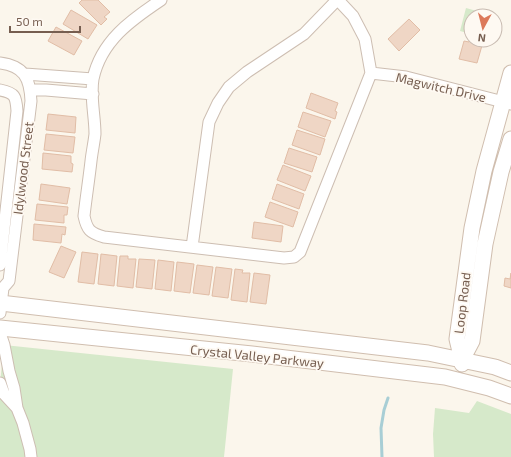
<svg xmlns="http://www.w3.org/2000/svg" width="511" height="457" font-family="'Exo 2',sans-serif">
<rect width="100%" height="100%" fill="#fbf6ec"/>
<!-- green -->
<path fill="#d6e9ca" d="M 466,8 L 491,15 L 491,16 L 471,16 L 471,34 L 460,31 Z
M 4,345 L 233,369 L 224,457 L 0,457 L 0,383 Z
M 477,401 L 511,414 L 511,457 L 434,457 L 433,434 L 435,408 L 469,413 Z"/>
<g fill="none" stroke-linecap="round" stroke-linejoin="round">
<!-- stream -->
<path stroke="#a8ced5" stroke-width="3" d="M 382,457 L 381,428 L 384,410 L 388,398"/>
</g>
<!-- building -->
<path fill="#efd6c5" stroke="#e1bda6" d="M 82,0 L 98,0 L 110,12 L 104,17 L 107,19 L 101,25 L 79,3 Z
M 71,10 L 97,25 L 88,39 L 63,24 Z
M 409,19 L 420,30 L 399,51 L 388,39 Z
M 56,27 L 82,41 L 74,55 L 48,41 Z
M 470,39 L 483,42 L 477,63 L 459,59 L 464,41 L 469,42 Z
M 311,93 L 338,103 L 335,111 L 337,112 L 335,119 L 306,108 Z
M 303,112 L 331,121 L 325,137 L 298,127 Z
M 48,114 L 76,117 L 75,133 L 46,130 Z
M 297,130 L 325,139 L 320,155 L 292,145 Z
M 46,134 L 75,137 L 73,153 L 44,150 Z
M 289,148 L 317,157 L 312,172 L 284,163 Z
M 43,153 L 71,156 L 71,163 L 73,164 L 72,172 L 42,169 Z
M 283,165 L 311,176 L 305,191 L 277,180 Z
M 41,184 L 70,188 L 67,204 L 39,200 Z
M 277,184 L 304,194 L 299,209 L 272,199 Z
M 270,202 L 298,212 L 293,227 L 265,217 Z
M 37,204 L 68,207 L 67,215 L 64,215 L 64,223 L 35,220 Z
M 254,222 L 283,226 L 281,242 L 252,238 Z
M 34,224 L 66,227 L 65,235 L 62,234 L 61,243 L 33,240 Z
M 61,246 L 76,252 L 64,278 L 49,272 Z
M 82,252 L 98,254 L 94,284 L 78,282 Z
M 101,254 L 117,256 L 114,286 L 98,284 Z
M 120,256 L 128,256 L 128,259 L 136,259 L 133,288 L 117,286 Z
M 139,259 L 155,260 L 152,289 L 136,287 Z
M 158,260 L 174,262 L 171,291 L 155,289 Z
M 177,262 L 194,264 L 190,293 L 174,291 Z
M 197,265 L 213,267 L 209,295 L 193,293 Z
M 216,267 L 232,269 L 228,298 L 212,296 Z
M 235,269 L 243,270 L 242,273 L 250,273 L 247,302 L 231,300 Z
M 254,273 L 270,275 L 266,304 L 250,302 Z
M 511,273 L 511,288 L 504,286 L 505,278 L 510,279 Z"/>
<g fill="none" stroke-linecap="round" stroke-linejoin="round">
<!-- street casing -->
<g stroke="#cdbeb2" stroke-width="13">
<path id="street" d="M 161,0 C 131,20 101,41 93,79 C 90,97 95,116 95,134 C 94,143 92,152 91,161 C 89,179 86,198 84,216 C 87,230 90,233 104,237 L 284,258 L 294,257 L 300,252 L 371,73 L 365,39 L 353,16 L 338,0
M 0,63 C 24,66 30,78 31,101 L 9,281 L 3,288 L 0,313
M 371,73 L 406,77 L 511,104
M 25,74 L 93,79
M 0,90 C 15,93 16,96 17,111 L 0,265
M 30,90 L 46,90 L 93,94
M 192,247 L 209,122 L 218,103 L 229,87 L 247,72 L 304,34 L 337,0
M 0,333 L 4,345 L 9,371 L 14,388 L 17,408 L 23,423 L 30,449 L 31,457
M 0,383 L 4,394 L 17,408"/>
</g>
<!-- secondary casing -->
<g stroke="#d0beaf" stroke-width="17">
<path id="secondary" d="M 0,303 L 428,353 L 495,367 L 511,373
M 0,328 L 252,354 L 445,377 L 489,388 L 511,396
M 462,360 L 457,339 L 472,228 L 484,171 L 511,73
M 462,364 L 462,360 L 472,341 L 485,244 L 501,172 L 511,139"/>
</g>
<!-- street -->
<use href="#street" stroke="#fff" stroke-width="11"/>
<!-- secondary -->
<use href="#secondary" stroke="#fff" stroke-width="15"/>
</g>
<g text-anchor="middle" dominant-baseline="central" stroke-width="3.5" stroke-linejoin="round" paint-order="stroke">
<!-- street labels -->
<g font-size="13" fill="#765e50" stroke="#fef9f2">
<text transform="translate(441 87) rotate(13)">Magwitch Drive</text>
<text transform="translate(23 168) rotate(-83)">Idylwood Street</text>
<text transform="translate(462 303) rotate(-83)">Loop Road</text>
<text transform="translate(257 356) rotate(6)">Crystal Valley Parkway</text>
</g>
</g>
<!-- north arrow -->
<g transform="translate(483 28) rotate(187)"><circle r="19" fill="#fef9f2" stroke="#c8bbb1"/>
<path d="M0-3L7 15L0 10L-7 15Z" fill="#dc795a"/>
<text y="-6" font-size="11" font-weight="bold" text-anchor="middle" fill="#765e50">N</text>
</g>
<!-- scale -->
<path d="M10 26v6h70v-6" fill="none" stroke="#765e50" stroke-width="2"/>
<text x="16" y="26" font-size="12" fill="#765e50" stroke="#fef9f2" stroke-width="3" paint-order="stroke">50 m</text>
</svg>
